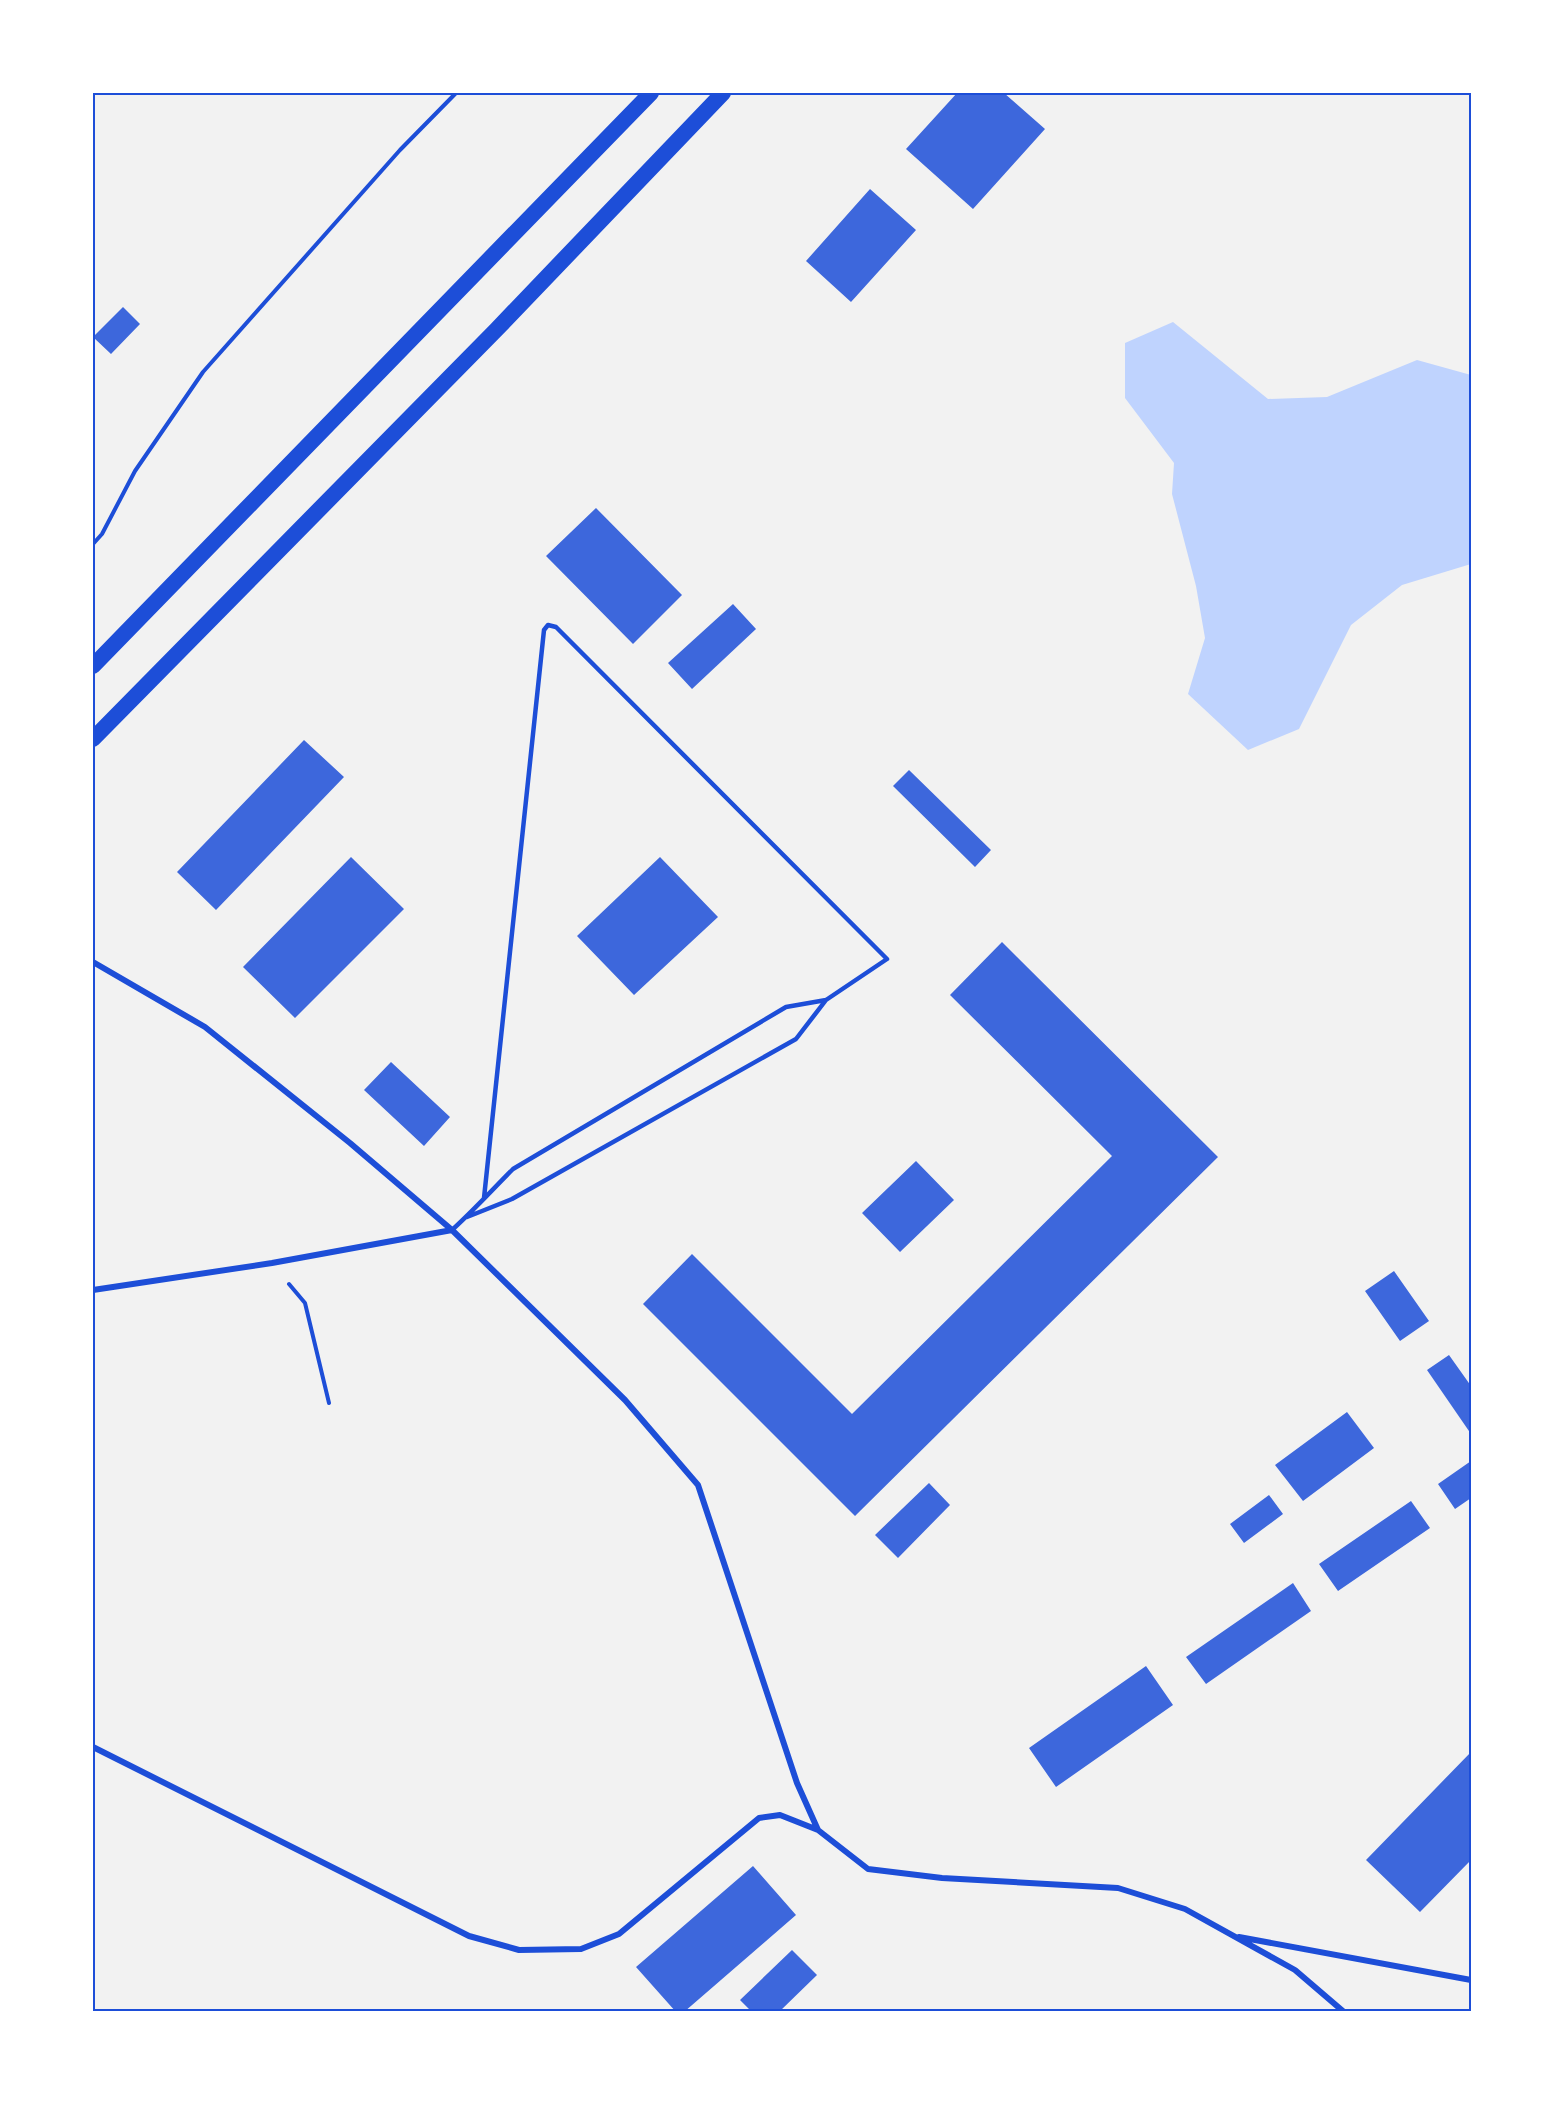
<svg xmlns="http://www.w3.org/2000/svg" width="1564" height="2105" font-family="'Titillium Web',sans-serif">
<rect width="100%" height="100%" fill="#f2f2f2"/>
<!-- water -->
<path fill="#bfd3fe" d="M 1173,322 L 1268,399 L 1327,397 L 1417,360 L 1471,375 L 1471,564 L 1402,585 L 1351,625 L 1299,729 L 1248,750 L 1188,694 L 1205,638 L 1196,586 L 1172,494 L 1174,463 L 1125,398 L 1125,343 Z"/>
<!-- building -->
<path fill="#3d67dc" d="M 957,93 L 1004,93 L 1045,129 L 973,209 L 906,149 Z
M 870,189 L 916,230 L 851,302 L 806,261 Z
M 123,307 L 140,324 L 111,354 L 93,337 Z
M 596,508 L 682,595 L 633,644 L 546,556 Z
M 733,604 L 756,629 L 692,689 L 668,663 Z
M 304,740 L 344,777 L 216,910 L 177,872 Z
M 909,770 L 991,850 L 975,867 L 893,786 Z
M 351,857 L 404,909 L 295,1018 L 243,967 Z
M 660,857 L 718,917 L 634,995 L 577,936 Z
M 1002,942 L 1218,1157 L 855,1516 L 643,1304 L 692,1254 L 852,1414 L 1112,1156 L 950,995 Z
M 391,1062 L 450,1117 L 424,1146 L 364,1090 Z
M 916,1161 L 954,1200 L 900,1252 L 862,1213 Z
M 1394,1271 L 1429,1321 L 1400,1341 L 1365,1291 Z
M 1449,1355 L 1471,1386 L 1471,1434 L 1427,1370 Z
M 1347,1412 L 1374,1448 L 1303,1501 L 1275,1465 Z
M 1471,1461 L 1471,1498 L 1455,1509 L 1438,1484 Z
M 929,1483 L 950,1505 L 898,1558 L 875,1535 Z
M 1269,1495 L 1283,1514 L 1244,1543 L 1230,1524 Z
M 1411,1501 L 1430,1528 L 1338,1591 L 1319,1564 Z
M 1293,1583 L 1311,1611 L 1206,1684 L 1186,1657 Z
M 1146,1666 L 1173,1705 L 1056,1787 L 1029,1748 Z
M 1471,1752 L 1471,1860 L 1420,1912 L 1366,1860 Z
M 753,1866 L 796,1915 L 684,2012 L 676,2012 L 636,1967 Z
M 792,1950 L 817,1975 L 779,2012 L 752,2012 L 740,2000 Z"/>
<g fill="none" stroke-linecap="round" stroke-linejoin="round">
<!-- path -->
<path stroke="#1d4ed8" stroke-width="4" d="M 93,544 L 102,534 L 135,471 L 203,372 L 400,150 L 456,93
M 289,1284 L 305,1303 L 329,1403"/>
<!-- service -->
<path stroke="#1d4ed8" stroke-width="4.5" d="M 467,1217 L 512,1199 L 796,1039 L 826,1000
M 452,1230 C 473,1211 492,1190 513,1169 L 786,1007 L 826,1000 L 887,959 L 556,627 L 548,625 L 544,630 L 484,1198"/>
<!-- minor -->
<path stroke="#1d4ed8" stroke-width="6" d="M 93,962 L 205,1027 L 350,1143 L 452,1230 L 625,1400 L 698,1485 L 797,1783 L 818,1830 L 868,1869 L 942,1878 L 1118,1888 L 1185,1909 L 1295,1970 L 1344,2012
M 93,1290 L 272,1263 L 452,1230
M 93,1747 L 469,1936 L 519,1950 L 581,1949 L 619,1934 L 759,1818 L 780,1815 L 818,1830
M 1239,1937 L 1471,1980"/>
<!-- trunk -->
<path stroke="#1d4ed8" stroke-width="16" d="M 93,666 L 651,93
M 93,739 L 496,330 L 723,93"/>
</g>
<!-- border -->
<rect width="1564" height="2105" fill="none" stroke="#ffffff" stroke-width="189"/>
<rect x="94" y="94" width="1376" height="1916" fill="none" stroke="#1d4ed8" stroke-width="2"/>
</svg>
